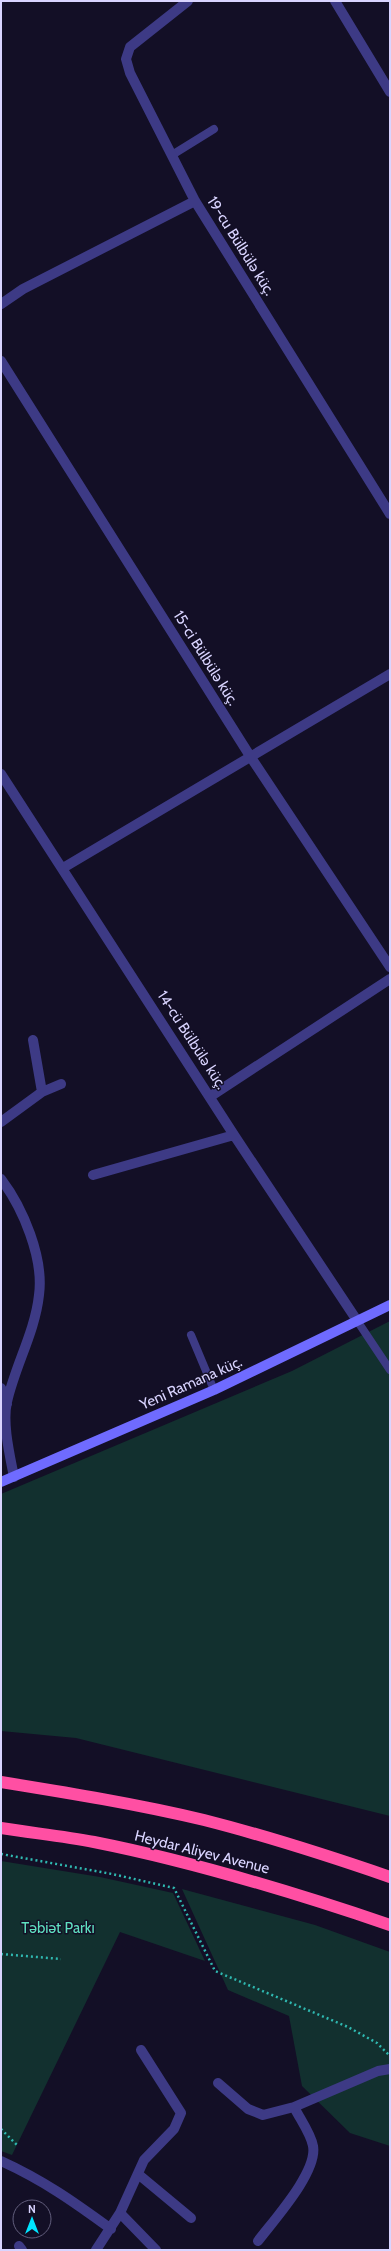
<svg xmlns="http://www.w3.org/2000/svg" width="391" height="2251" font-family="Cabin,sans-serif">
<rect width="100%" height="100%" fill="#130f26"/>
<!-- green -->
<path fill="#12302f" d="M 390,1321 L 390,1816 L 76,1738 L 1,1731 L 1,1494 L 292,1371 Z
M 1,1861 L 100,1877 L 173,1893 L 205,1961 L 120,1932 L 12,2155 L 1,2151 Z
M 182,1889 L 315,1925 L 390,1952 L 390,2146 L 350,2133 L 302,2086 L 289,2016 L 228,1990 Z"/>
<g fill="none" stroke-linecap="round" stroke-linejoin="round">
<!-- path -->
<path stroke="#2fb8b0" stroke-width="2.5" stroke-dasharray="2 3" stroke-linecap="butt" d="M 1,1854 L 112,1874 L 174,1888 L 215,1971 L 348,2027 L 377,2043 L 390,2056
M 1,1954 L 61,1959
M 1,2129 L 17,2145"/>
<!-- lane -->
<path stroke="#3d3a85" stroke-width="8" d="M 172,155 L 214,129
M 358,1322 L 390,1370
M 191,1335 L 214,1390"/>
<!-- street -->
<path stroke="#3d3a85" stroke-width="10" d="M 188,1 L 130,47 L 126,59 L 130,73 L 195,201 L 390,514
M 335,1 L 390,92
M 1,304 L 23,289 L 195,201
M 1,361 L 250,756 L 390,967
M 1,774 L 234,1135 L 358,1322
M 63,868 L 390,674
M 33,1040 L 42,1092
M 211,1096 L 390,979
M 1,1122 L 42,1092 L 61,1084
M 93,1175 L 234,1135
M 1,1179 C 23,1208 44,1258 39,1295 C 35,1332 15,1366 7,1402 C 2,1423 10,1456 14,1477
M 1,1388 L 7,1404
M 218,2083 L 248,2109 L 263,2115 L 294,2107 L 378,2071 L 390,2069
M 1,2161 C 43,2180 74,2202 111,2229
M 138,2174 L 191,2218
M 120,2213 L 156,2250
M 258,2241 C 273,2221 318,2172 313,2146 C 311,2134 300,2119 294,2107
M 19,2246 L 22,2250
M 96,2250 L 120,2213 L 144,2160 L 174,2129 L 181,2113 L 141,2050"/>
<!-- secondary -->
<path stroke="#6f6bff" stroke-width="10" d="M 1,1482 L 214,1390 L 390,1305"/>
<!-- highway -->
<path stroke="#ff4fa3" stroke-width="12" d="M 1,1782 C 69,1793 137,1804 204,1820 C 267,1836 329,1856 390,1877
M 1,1828 C 32,1833 63,1836 94,1842 C 195,1862 293,1892 390,1925"/>
</g>
<g text-anchor="middle" dominant-baseline="central" stroke-width="3" stroke-linejoin="round" paint-order="stroke">
<!-- street labels -->
<g font-size="15" fill="#d9d4ff" stroke="#130f26">
<text transform="translate(241 246) rotate(58)">19-cu Bülbülə küç.</text>
<text transform="translate(206 658) rotate(58)">15-ci Bülbülə küç.</text>
<text transform="translate(192 1040) rotate(57)">14-cü Bülbülə küç.</text>
<text transform="translate(191 1383) rotate(-24)">Yeni Ramana küç.</text>
<text transform="translate(202 1852) rotate(14)">Heydar Aliyev Avenue</text>
</g>
<!-- park labels -->
<g font-size="15" fill="#5fe0c0" stroke="#130f26">
<text x="58" y="1928">Təbiət Parkı</text>
</g>
</g>
<!-- border -->
<rect width="391" height="2251" fill="none" stroke="#d9d4ff" stroke-width="4"/>
<!-- north arrow -->
<g transform="translate(32 2219)"><circle r="19" fill="#130f26" stroke="#625e7d"/>
<path d="M0-3L7 15L0 10L-7 15Z" fill="#00e5ff"/>
<text y="-6" font-size="11" font-weight="bold" text-anchor="middle" fill="#d9d4ff">N</text>
</g>
</svg>
